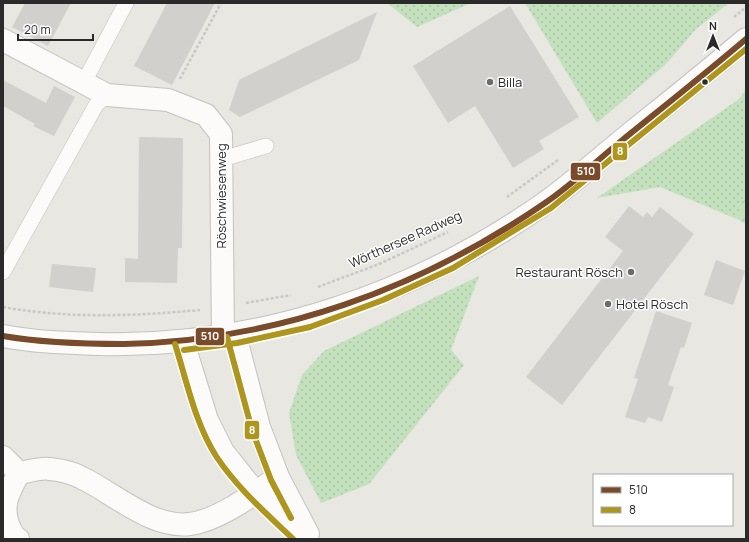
<svg xmlns="http://www.w3.org/2000/svg" width="749" height="542" font-family="Manrope,sans-serif">
<defs>
<pattern id="green-dots" width="8" height="8" patternUnits="userSpaceOnUse"><rect width="8" height="8" fill="#c3e1bd"/><path d="M2 2h.1M6 6h.1" fill="none" stroke="#a8c1a3" stroke-width="1.8" stroke-linecap="round"/></pattern>
<pattern id="forest-crowns" width="20" height="18" patternUnits="userSpaceOnUse"><rect width="20" height="18" fill="#c3e1bd"/><path d="M2 6a3 3 0 1 1 6 0M12 15a3 3 0 1 1 6 0" fill="none" stroke="#a8c1a3"/></pattern>
</defs>
<rect width="100%" height="100%" fill="#e8e7e1"/>
<!-- green -->
<path fill="url(#green-dots)" d="M 387,3 L 471,3 L 417,27 Z
M 525,3 L 729,3 L 696,29 L 666,64 L 597,123 Z
M 746,89 L 746,190 L 737,219 L 660,187 L 597,198 L 739,99 Z
M 479,276 L 451,350 L 464,365 L 369,484 L 321,503 L 296,455 L 289,413 L 302,375 L 324,351 Z"/>
<!-- forest -->
<path fill="url(#forest-crowns)" d="M 745,190 L 746,190 L 746,224 L 737,219 Z"/>
<!-- building -->
<path fill="#d1d0cc" d="M 25,3 L 71,3 L 48,46 L 12,27 Z
M 167,3 L 215,3 L 172,85 L 134,66 Z
M 510,6 L 579,117 L 539,141 L 544,149 L 513,168 L 475,106 L 448,123 L 413,66 Z
M 377,12 L 359,60 L 240,117 L 229,110 L 239,80 Z
M 3,80 L 46,103 L 54,86 L 75,97 L 54,136 L 33,126 L 35,124 L 3,106 Z
M 139,137 L 183,138 L 182,248 L 178,248 L 177,283 L 125,282 L 125,258 L 138,259 Z
M 629,206 L 643,217 L 647,212 L 652,217 L 660,207 L 694,234 L 562,405 L 526,377 L 623,251 L 605,237 Z
M 716,260 L 745,271 L 733,305 L 704,295 Z
M 52,264 L 96,268 L 93,292 L 49,287 Z
M 656,311 L 692,323 L 684,348 L 681,347 L 668,385 L 674,387 L 662,422 L 648,417 L 645,423 L 625,417 L 638,379 L 634,378 Z"/>
<g fill="none" stroke-linecap="round" stroke-linejoin="round">
<!-- lane casing -->
<g stroke="#c2c2c0" stroke-width="16">
<path id="lane" d="M 84,82 L 126,3
M 222,159 L 266,146
M 3,272 L 96,105 L 107,95"/>
</g>
<!-- street casing -->
<g stroke="#c2c2c0" stroke-width="24">
<path id="street" d="M 3,40 L 107,95 L 168,100 L 206,115 L 221,134 L 223,337
M 3,457 L 19,473
M 19,473 C 28,472 41,467 50,469 C 60,470 73,473 82,478 C 114,493 152,529 190,524 C 219,520 254,494 278,477
M 18,539 C 14,537 12,533 10,529 C 0,507 8,493 19,473"/>
</g>
<!-- secondary casing -->
<g stroke="#c2c2c0" stroke-width="24">
<path id="secondary" d="M 235,335 L 259,427 L 278,477 L 308,534
M 3,336 C 34,342 67,343 99,344 C 259,348 414,295 545,203 C 571,185 595,162 620,142 C 662,108 705,74 746,39
M 183,342 L 207,420 L 223,452 L 256,493 L 305,539"/>
</g>
<!-- path -->
<path stroke="#c8c8c7" stroke-width="2.5" stroke-dasharray="3 2" stroke-linecap="butt" d="M 734,17 L 746,7
M 180,79 L 221,3
M 507,197 L 558,160
M 318,287 L 379,264 L 448,232
M 246,303 L 291,295
M 3,307 C 69,319 134,316 200,310"/>
<!-- lane -->
<use href="#lane" stroke="#fcfbfa" stroke-width="15"/>
<!-- street -->
<use href="#street" stroke="#fcfbfa" stroke-width="22"/>
<!-- secondary -->
<use href="#secondary" stroke="#fcfbfa" stroke-width="22"/>
<!-- bus-1 casing -->
<g stroke="#fff" stroke-width="9">
<path id="bus-1" d="M 3,336 C 43,343 83,344 124,344 C 276,341 420,289 545,203 C 572,185 595,162 620,142 C 662,108 705,74 746,39"/>
</g>
<!-- bus-2 casing -->
<g stroke="#fff" stroke-width="9">
<path id="bus-2" d="M 227,337 L 252,430 L 271,480 L 291,518
M 175,344 C 187,382 195,423 216,456 C 237,488 266,513 293,539
M 184,350 L 237,343 L 310,327 L 383,300 L 453,268 L 551,208 L 746,49"/>
</g>
<!-- bus-1 -->
<use href="#bus-1" stroke="#7a4b2a" stroke-width="6"/>
<!-- bus-2 -->
<use href="#bus-2" stroke="#ae951d" stroke-width="6"/>
</g>
<!-- markers -->
<g fill="#6c6c6a" stroke="#fff" stroke-width="1.5">
<circle cx="490" cy="82" r="4"/>
<circle cx="631" cy="272" r="4"/>
<circle cx="608" cy="304" r="4"/>
</g>
<circle fill="#2a2a2a" stroke="#fff" stroke-width="1.5" cx="705" cy="82" r="3.5"/>
<g text-anchor="middle" dominant-baseline="central" stroke-width="3" stroke-linejoin="round" paint-order="stroke">
<!-- poi labels -->
<g font-size="13" fill="#2a2a2a" stroke="#fff" text-anchor="start">
<text x="498" y="82">Billa</text>
<text x="623" y="272" text-anchor="end">Restaurant Rösch</text>
<text x="616" y="304">Hotel Rösch</text>
</g>
<!-- street labels -->
<g font-size="13" fill="#2a2a2a" stroke="#fff">
<text transform="translate(221 196) rotate(-90)">Röschwiesenweg</text>
<text transform="translate(405 239) rotate(-24)">Wörthersee Radweg</text>
</g>
</g>
<g stroke="#fff" stroke-width="1.5">
<rect x="612" y="142" width="16" height="19" rx="4" fill="#ae951d"/>
<rect x="570" y="162" width="31" height="19" rx="4" fill="#7a4b2a"/>
<rect x="195" y="327" width="30" height="19" rx="4" fill="#7a4b2a"/>
<rect x="244" y="420" width="16" height="20" rx="4" fill="#ae951d"/>
</g>
<g font-size="11" text-anchor="middle" font-weight="bold" fill="#fff">
<text x="620" y="155">8</text>
<text x="586" y="175">510</text>
<text x="210" y="340">510</text>
<text x="252" y="434">8</text>
</g>
<!-- border -->
<rect width="749" height="542" fill="none" stroke="#2a2a2a" stroke-width="8"/>
<!-- legend -->
<rect x="593" y="474" width="140" height="52" fill="#ffffff" stroke="#aaaaaa"/>
<rect x="601" y="487" width="20" height="6" fill="#7a4b2a" stroke="#aaaaaa"/>
<text x="629" y="494" font-size="12" fill="#2a2a2a">510</text>
<rect x="601" y="507" width="20" height="6" fill="#ae951d" stroke="#aaaaaa"/>
<text x="629" y="514" font-size="12" fill="#2a2a2a">8</text>
<!-- north arrow -->
<g transform="translate(713 36)" stroke="#ffffff" stroke-width="3" paint-order="stroke">
<path d="M0-3L7 15L0 10L-7 15Z" fill="#2a2a2a"/>
<text y="-6" font-size="11" font-weight="bold" text-anchor="middle" fill="#2a2a2a">N</text>
</g>
<!-- scale -->
<path d="M18 34v6h75v-6" fill="none" stroke="#2a2a2a" stroke-width="2"/>
<text x="24" y="34" font-size="12" fill="#2a2a2a" stroke="#ffffff" stroke-width="3" paint-order="stroke">20 m</text>
</svg>
